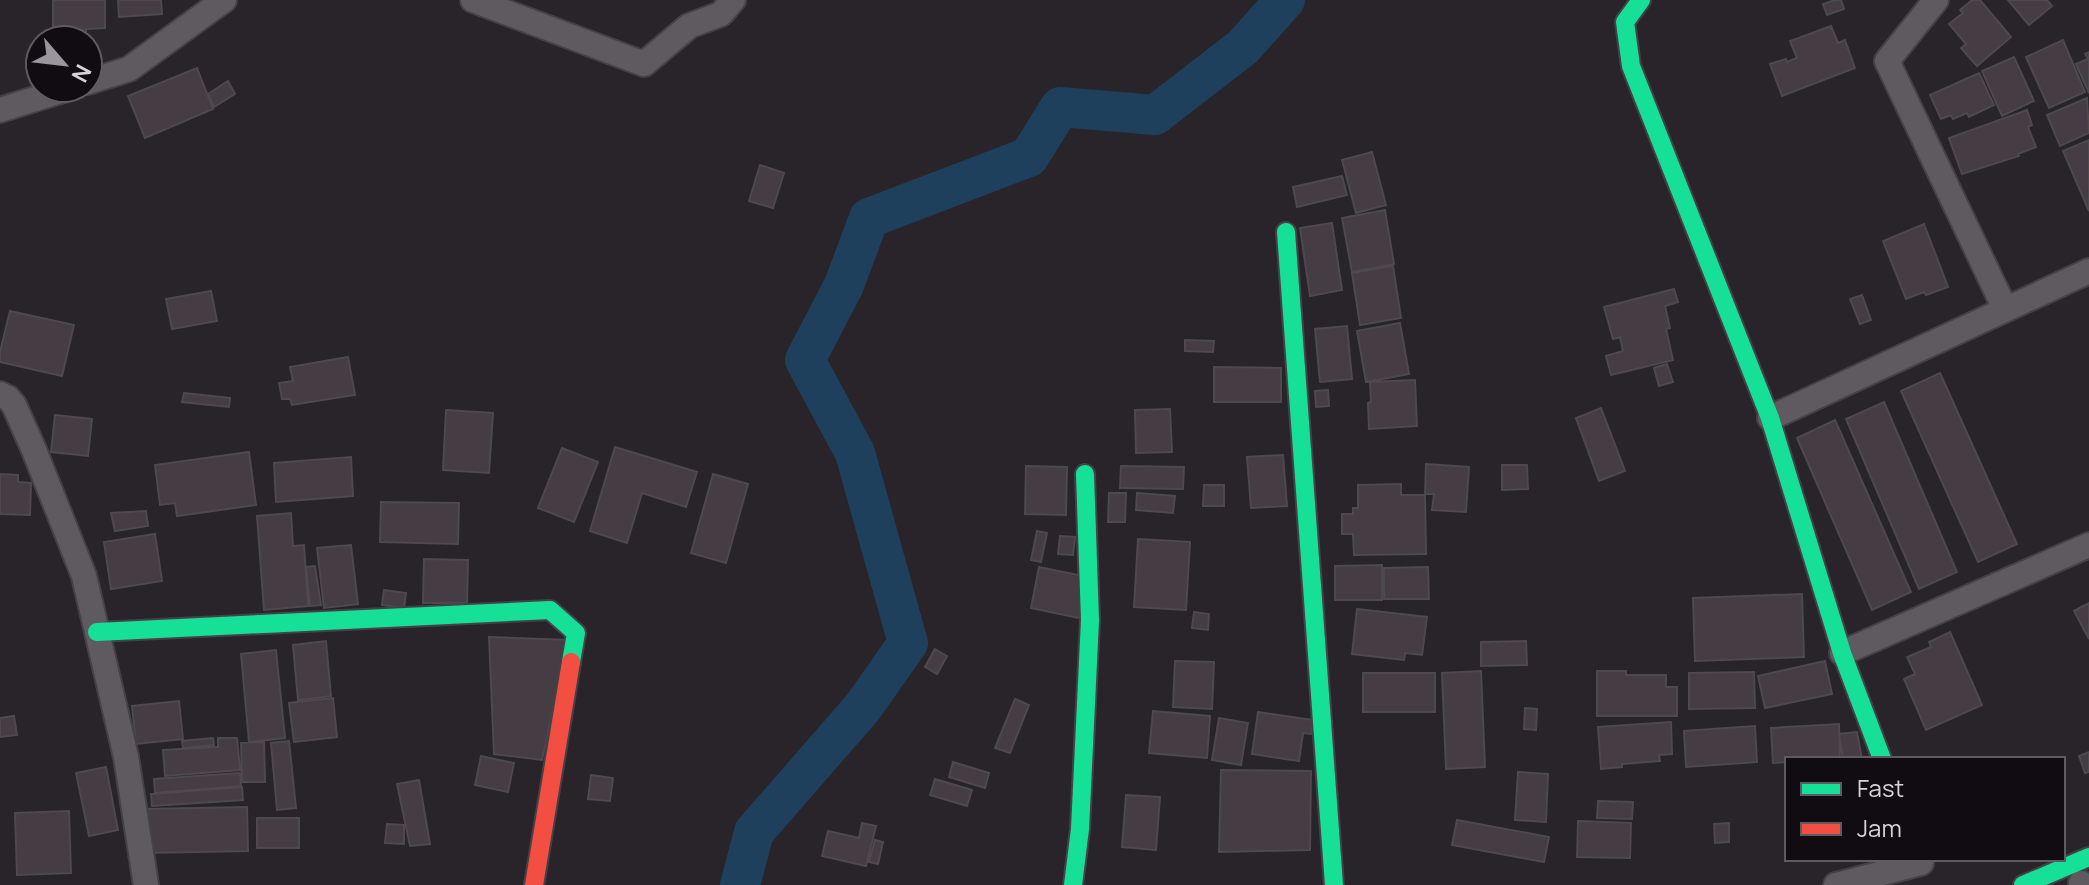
<svg xmlns="http://www.w3.org/2000/svg" width="2089" height="885" font-family="Manrope,sans-serif">
<rect width="100%" height="100%" fill="#28242a"/>
<g fill="none" stroke-linecap="round" stroke-linejoin="round">
<!-- river -->
<path stroke="#1e405c" stroke-width="40" d="M 740,885 L 754,832 L 863,707 L 908,643 L 855,453 L 805,360 L 844,285 L 869,218 L 1029,157 L 1060,107 L 1155,115 L 1243,47 L 1285,0"/>
</g>
<!-- building -->
<path fill="#453c44" stroke="#4d494d" stroke-width="2" d="M 53,0 L 105,0 L 105,28 L 86,29 L 86,35 L 53,34 Z
M 118,0 L 161,0 L 162,14 L 119,17 Z
M 1835,0 L 1841,0 L 1844,9 L 1827,15 L 1823,4 Z
M 1972,0 L 1980,0 L 2011,37 L 1977,66 L 1961,48 L 1966,44 L 1949,24 L 1963,13 L 1960,10 Z
M 2008,0 L 2047,0 L 2052,6 L 2029,25 Z
M 1831,26 L 1838,43 L 1845,40 L 1855,68 L 1782,96 L 1770,64 L 1786,59 L 1787,62 L 1797,58 L 1790,41 Z
M 2063,40 L 2085,92 L 2049,108 L 2026,57 Z
M 2089,52 L 2089,93 L 2076,64 L 2088,59 L 2085,54 Z
M 2014,57 L 2034,101 L 2002,116 L 1982,71 Z
M 197,68 L 213,109 L 145,138 L 128,96 Z
M 1979,73 L 1994,105 L 1969,117 L 1967,113 L 1953,119 L 1951,115 L 1941,119 L 1930,95 Z
M 228,81 L 235,94 L 214,107 L 208,94 Z
M 2087,98 L 2089,133 L 2060,146 L 2047,115 Z
M 2027,110 L 2032,125 L 2028,127 L 2036,147 L 2018,154 L 2019,156 L 1962,174 L 1949,138 Z
M 2089,140 L 2089,211 L 2063,151 Z
M 1372,152 L 1386,205 L 1356,213 L 1342,160 Z
M 760,165 L 784,173 L 773,208 L 749,201 Z
M 1342,176 L 1347,195 L 1297,207 L 1293,187 Z
M 1385,210 L 1394,264 L 1352,272 L 1342,218 Z
M 1332,223 L 1342,290 L 1310,296 L 1300,228 Z
M 1924,224 L 1948,287 L 1926,295 L 1924,292 L 1906,299 L 1883,241 Z
M 1393,266 L 1401,318 L 1360,325 L 1352,273 Z
M 1674,289 L 1678,302 L 1665,306 L 1670,328 L 1666,329 L 1673,360 L 1611,375 L 1606,356 L 1623,351 L 1620,337 L 1613,339 L 1604,307 Z
M 211,291 L 217,321 L 172,329 L 166,299 Z
M 1862,295 L 1871,320 L 1860,324 L 1850,299 Z
M 10,311 L 74,325 L 62,376 L 0,362 L 0,352 Z
M 1400,323 L 1409,374 L 1366,382 L 1357,331 Z
M 1347,326 L 1352,379 L 1320,382 L 1315,329 Z
M 1185,340 L 1214,341 L 1213,352 L 1185,351 Z
M 348,357 L 355,395 L 292,405 L 290,399 L 282,399 L 279,383 L 293,381 L 290,367 Z
M 1667,364 L 1673,382 L 1659,386 L 1654,368 Z
M 1214,367 L 1281,368 L 1281,402 L 1214,402 Z
M 1940,373 L 2017,544 L 1978,562 L 1901,391 Z
M 1415,380 L 1417,426 L 1369,429 L 1368,403 L 1371,402 L 1370,382 Z
M 1328,390 L 1329,406 L 1316,407 L 1315,391 Z
M 184,393 L 230,398 L 229,407 L 182,402 Z
M 1884,402 L 1957,572 L 1919,589 L 1846,419 Z
M 1601,408 L 1625,471 L 1599,481 L 1576,418 Z
M 1170,409 L 1172,452 L 1136,453 L 1135,410 Z
M 446,410 L 493,413 L 489,473 L 443,470 Z
M 55,415 L 92,419 L 88,456 L 51,452 Z
M 1835,420 L 1911,592 L 1872,610 L 1797,438 Z
M 615,447 L 697,472 L 686,507 L 642,493 L 627,543 L 590,531 Z
M 562,448 L 598,462 L 574,522 L 538,508 Z
M 249,452 L 256,505 L 177,516 L 175,503 L 160,505 L 155,465 Z
M 1283,455 L 1287,506 L 1251,508 L 1247,457 Z
M 351,457 L 353,496 L 276,502 L 274,463 Z
M 1426,464 L 1469,467 L 1466,512 L 1432,510 L 1434,494 L 1425,494 Z
M 1502,465 L 1527,465 L 1528,489 L 1502,490 Z
M 1026,466 L 1067,467 L 1066,515 L 1025,514 Z
M 1121,466 L 1184,467 L 1183,489 L 1120,488 Z
M 0,474 L 18,475 L 18,482 L 31,483 L 30,515 L 0,514 Z
M 713,474 L 748,484 L 726,563 L 691,553 Z
M 1401,484 L 1401,495 L 1425,495 L 1426,554 L 1354,555 L 1353,534 L 1342,534 L 1342,514 L 1353,514 L 1353,508 L 1358,508 L 1358,485 Z
M 1204,485 L 1224,485 L 1224,506 L 1203,506 Z
M 1109,493 L 1126,493 L 1125,522 L 1108,522 Z
M 1137,493 L 1175,496 L 1173,513 L 1136,510 Z
M 381,502 L 459,503 L 458,544 L 380,542 Z
M 146,511 L 148,526 L 115,531 L 111,513 Z
M 291,513 L 293,546 L 304,545 L 308,606 L 264,610 L 257,516 Z
M 1037,531 L 1047,533 L 1041,562 L 1031,560 Z
M 155,534 L 162,581 L 111,589 L 104,542 Z
M 1060,536 L 1075,537 L 1073,555 L 1058,554 Z
M 1138,539 L 1190,542 L 1186,610 L 1134,607 Z
M 351,545 L 358,604 L 324,608 L 317,548 Z
M 424,559 L 468,560 L 467,603 L 423,603 Z
M 1382,565 L 1382,600 L 1335,600 L 1335,566 Z
M 315,566 L 321,605 L 310,606 L 306,567 Z
M 1039,567 L 1088,577 L 1079,618 L 1031,608 Z
M 1428,567 L 1429,599 L 1384,599 L 1384,568 Z
M 384,590 L 406,593 L 404,608 L 382,605 Z
M 1802,594 L 1804,657 L 1695,661 L 1693,598 Z
M 2089,603 L 2089,639 L 2074,611 Z
M 1357,609 L 1427,617 L 1422,655 L 1405,653 L 1404,660 L 1352,654 Z
M 1194,612 L 1209,614 L 1208,630 L 1192,628 Z
M 1950,632 L 1982,705 L 1926,730 L 1904,679 L 1915,674 L 1907,657 L 1931,647 L 1929,642 Z
M 489,637 L 568,640 L 542,760 L 494,754 Z
M 326,641 L 331,696 L 298,700 L 293,645 Z
M 1526,641 L 1527,665 L 1481,666 L 1481,642 Z
M 935,649 L 947,656 L 937,674 L 925,667 Z
M 276,650 L 285,738 L 249,742 L 241,654 Z
M 1175,661 L 1214,662 L 1212,709 L 1173,707 Z
M 1825,661 L 1832,694 L 1765,708 L 1758,676 Z
M 1481,671 L 1485,767 L 1446,769 L 1442,673 Z
M 1597,671 L 1626,671 L 1626,675 L 1666,675 L 1666,687 L 1677,687 L 1677,716 L 1597,716 Z
M 1754,672 L 1755,708 L 1689,709 L 1689,673 Z
M 1363,673 L 1435,673 L 1435,712 L 1363,712 Z
M 333,698 L 337,737 L 294,742 L 289,703 Z
M 1015,699 L 1029,705 L 1010,753 L 995,748 Z
M 179,701 L 183,739 L 136,744 L 132,706 Z
M 1525,708 L 1537,709 L 1536,730 L 1524,729 Z
M 1153,711 L 1210,716 L 1207,758 L 1149,753 Z
M 1258,712 L 1313,720 L 1311,734 L 1303,733 L 1299,761 L 1252,754 Z
M 14,716 L 17,735 L 0,737 L 0,718 Z
M 1219,718 L 1248,723 L 1241,765 L 1212,760 Z
M 1671,722 L 1672,754 L 1659,755 L 1660,761 L 1622,764 L 1622,767 L 1601,769 L 1598,727 Z
M 1839,724 L 1840,759 L 1787,759 L 1787,762 L 1773,763 L 1771,728 Z
M 1755,726 L 1757,762 L 1686,767 L 1684,731 Z
M 1857,732 L 1862,759 L 1843,759 L 1839,734 Z
M 213,738 L 214,745 L 183,748 L 182,741 Z
M 218,738 L 237,738 L 240,770 L 165,776 L 163,750 L 218,747 Z
M 289,741 L 296,808 L 277,810 L 271,743 Z
M 264,742 L 265,782 L 242,782 L 241,743 Z
M 2089,752 L 2089,772 L 2085,773 L 2079,756 Z
M 481,756 L 514,763 L 508,792 L 475,785 Z
M 953,762 L 989,773 L 985,788 L 949,777 Z
M 106,767 L 118,830 L 89,836 L 76,773 Z
M 1221,770 L 1311,771 L 1310,850 L 1219,852 Z
M 1518,772 L 1548,774 L 1546,822 L 1515,820 Z
M 240,773 L 241,786 L 155,793 L 154,779 Z
M 591,775 L 613,778 L 610,801 L 588,799 Z
M 935,779 L 972,790 L 967,806 L 930,795 Z
M 419,780 L 430,844 L 410,846 L 397,784 Z
M 242,787 L 243,800 L 152,806 L 151,794 Z
M 1126,795 L 1160,797 L 1156,850 L 1122,847 Z
M 1598,801 L 1633,802 L 1632,819 L 1597,818 Z
M 247,807 L 248,851 L 145,853 L 145,809 Z
M 69,811 L 71,873 L 17,875 L 15,813 Z
M 257,818 L 299,818 L 299,848 L 257,848 Z
M 1457,820 L 1549,837 L 1544,862 L 1452,845 Z
M 1578,821 L 1631,823 L 1630,858 L 1577,857 Z
M 862,823 L 876,826 L 866,866 L 822,856 L 828,831 L 859,838 Z
M 1729,823 L 1729,842 L 1715,843 L 1714,824 Z
M 387,824 L 404,825 L 404,844 L 385,843 Z
M 875,840 L 883,842 L 878,864 L 869,862 Z"/>
<g fill="none" stroke-linecap="round" stroke-linejoin="round">
<!-- street casing -->
<g stroke="#454146" stroke-width="28">
<path id="street" d="M 473,0 L 644,64 L 689,26 L 721,14 L 733,0
M 1936,0 L 1887,61 L 2005,309
M 88,82 L 129,69 L 224,0
M 0,110 L 70,88
M 0,394 L 8,398 L 14,405 L 34,450 L 84,576 L 126,757 L 146,885
M 1770,418 L 2089,271
M 1842,653 L 2089,545
M 2081,883 L 2082,885
M 1836,885 L 1921,863"/>
</g>
<!-- fast casing -->
<g stroke="#454146" stroke-width="22">
<path id="fast" d="M 1641,0 L 1625,22 L 1631,66 L 1770,418 L 1842,653 L 1882,759
M 1286,232 L 1334,885
M 97,632 L 550,610 L 576,633 L 571,662
M 1073,885 L 1080,829 L 1090,620 L 1085,474
M 2023,885 L 2089,857"/>
</g>
<!-- jam casing -->
<g stroke="#454146" stroke-width="22">
<path id="jam" d="M 534,885 L 571,662"/>
</g>
<!-- street -->
<use href="#street" stroke="#5e5a60" stroke-width="24"/>
<!-- fast -->
<use href="#fast" stroke="#16e098" stroke-width="18"/>
<!-- jam -->
<use href="#jam" stroke="#f24e42" stroke-width="18"/>
</g>
<!-- legend -->
<rect x="1785" y="757" width="280" height="104" fill="#100c12" stroke="#605b62" stroke-width="2"/>
<rect x="1801" y="783" width="40" height="12" fill="#16e098" stroke="#605b62" stroke-width="2"/>
<text x="1857" y="797" font-size="24" fill="#d8d2da">Fast</text>
<rect x="1801" y="823" width="40" height="12" fill="#f24e42" stroke="#605b62" stroke-width="2"/>
<text x="1857" y="837" font-size="24" fill="#d8d2da">Jam</text>
<!-- north arrow -->
<g transform="translate(64 64) rotate(118)"><circle r="38" fill="#100c12" stroke="#605b62" stroke-width="2"/>
<path d="M0-6L14 30L0 20L-14 30Z" fill="#9a959c"/>
<text y="-12" font-size="22" font-weight="bold" text-anchor="middle" fill="#d8d2da">N</text>
</g>
</svg>
